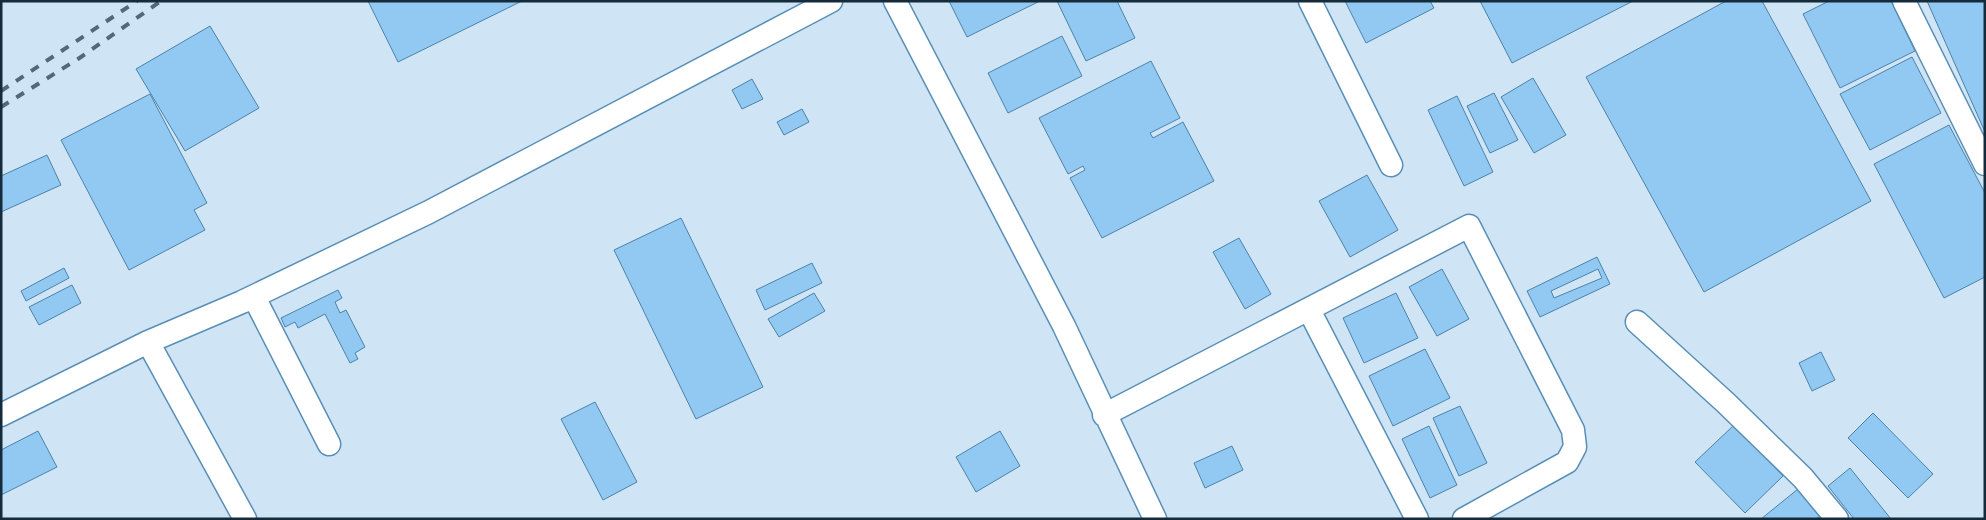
<svg xmlns="http://www.w3.org/2000/svg" width="1986" height="520" font-family="'DejaVu Sans',sans-serif">
<rect width="100%" height="100%" fill="#cfe5f6"/>
<!-- building -->
<path fill="#92c9f3" stroke="#4c82a8" fill-rule="evenodd" d="M 368,1 L 522,1 L 398,62 Z
M 949,1 L 1040,1 L 967,37 Z
M 1057,1 L 1117,1 L 1135,38 L 1086,61 Z
M 1345,1 L 1430,1 L 1434,8 L 1366,43 Z
M 1480,1 L 1633,1 L 1512,63 Z
M 1726,1 L 1762,1 L 1871,201 L 1704,292 L 1586,77 Z
M 1829,1 L 1891,1 L 1915,51 L 1840,88 L 1803,14 Z
M 1927,1 L 1985,1 L 1985,132 Z
M 210,26 L 259,108 L 185,151 L 136,69 Z
M 1062,36 L 1082,76 L 1008,113 L 988,73 Z
M 1912,57 L 1941,113 L 1870,150 L 1840,94 Z
M 1151,61 L 1180,118 L 1150,133 L 1153,138 L 1183,122 L 1214,181 L 1102,238 L 1070,178 L 1085,170 L 1083,166 L 1068,174 L 1039,118 Z
M 1533,78 L 1566,135 L 1534,153 L 1501,97 Z
M 752,79 L 763,99 L 742,109 L 732,90 Z
M 1494,93 L 1518,140 L 1490,153 L 1467,106 Z
M 150,94 L 207,203 L 194,210 L 205,230 L 129,270 L 61,140 Z
M 1457,96 L 1493,172 L 1464,186 L 1428,110 Z
M 802,109 L 809,122 L 784,135 L 777,122 Z
M 1949,125 L 1985,193 L 1985,277 L 1944,298 L 1874,164 Z
M 47,155 L 61,185 L 1,212 L 1,176 Z
M 1367,175 L 1398,230 L 1350,257 L 1319,201 Z
M 681,218 L 763,387 L 696,419 L 614,250 Z
M 1239,238 L 1271,294 L 1245,309 L 1213,252 Z
M 1597,257 L 1610,284 L 1540,317 L 1527,291 ZM 1598,269 L 1602,278 L 1554,298 L 1551,291 Z
M 812,263 L 822,283 L 765,310 L 756,290 Z
M 64,268 L 69,278 L 26,301 L 21,291 Z
M 1442,269 L 1469,319 L 1437,336 L 1409,287 Z
M 72,285 L 81,303 L 39,325 L 29,307 Z
M 338,290 L 342,298 L 335,302 L 340,313 L 346,310 L 365,347 L 355,353 L 358,359 L 350,363 L 325,314 L 298,328 L 295,322 L 285,327 L 281,318 Z
M 814,293 L 825,311 L 779,337 L 768,319 Z
M 1396,293 L 1418,338 L 1364,363 L 1343,318 Z
M 1425,349 L 1450,398 L 1393,426 L 1369,376 Z
M 1821,352 L 1835,380 L 1812,391 L 1799,363 Z
M 595,402 L 637,482 L 603,500 L 561,419 Z
M 1460,406 L 1487,463 L 1459,476 L 1433,418 Z
M 1873,413 L 1933,474 L 1908,498 L 1848,438 Z
M 1734,425 L 1783,476 L 1745,513 L 1695,462 Z
M 1429,426 L 1457,485 L 1430,498 L 1402,439 Z
M 38,431 L 57,467 L 1,495 L 1,450 Z
M 1000,431 L 1020,466 L 976,492 L 956,457 Z
M 1232,446 L 1243,470 L 1205,488 L 1194,463 Z
M 1850,468 L 1891,519 L 1854,519 L 1828,486 Z
M 1798,489 L 1820,516 L 1816,519 L 1761,519 Z"/>
<g fill="none" stroke-linecap="round" stroke-linejoin="round">
<!-- minor casing -->
<g stroke="#598fb6" stroke-width="25">
<path id="minor" d="M 895,1 L 1064,326 L 1155,519
M 1310,1 L 1391,165
M 1904,1 L 1985,164
M 254,297 L 329,444
M 1309,310 L 1417,519
M 1637,322 L 1726,403 L 1803,478 L 1837,519
M 1,415 L 148,342
M 1104,415 L 1469,226 L 1573,430 L 1575,447 L 1567,462 L 1464,519
M 245,519 L 148,342 L 242,302 L 429,212 L 831,1"/>
</g>
<!-- minor -->
<use href="#minor" stroke="#fff" stroke-width="22"/>
<!-- rail -->
<path stroke="#526979" stroke-width="4" stroke-dasharray="9 9" stroke-linecap="butt" d="M 1,91 L 137,1
M 1,107 L 78,59 L 161,1"/>
</g>
<!-- border -->
<rect width="1986" height="520" fill="none" stroke="#142b3b" stroke-width="5"/>
</svg>
